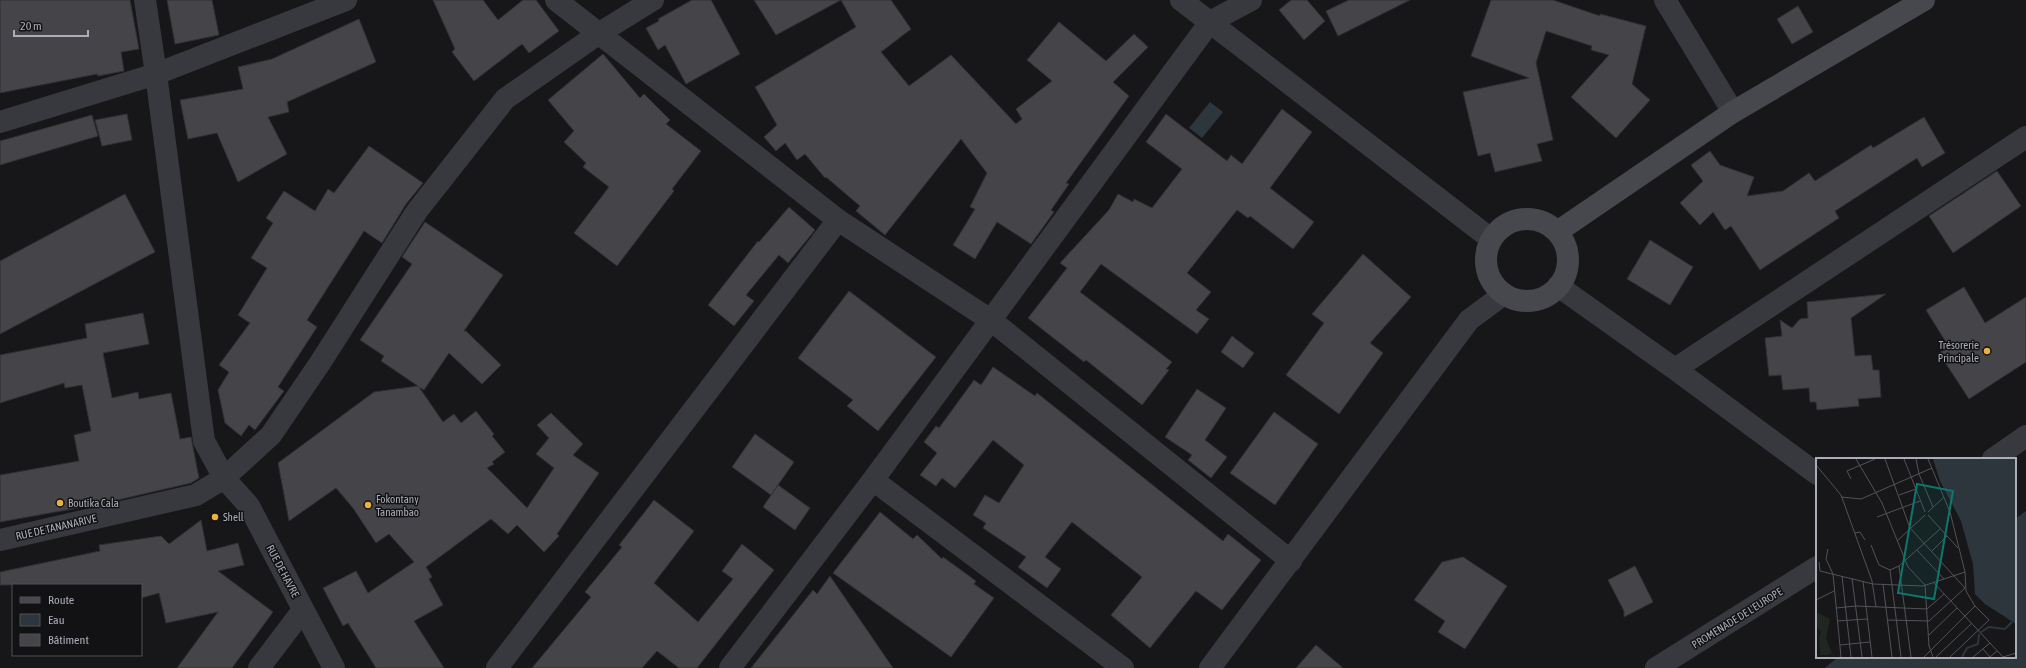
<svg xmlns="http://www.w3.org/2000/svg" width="2026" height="668" font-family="'Asap Condensed',sans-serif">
<rect width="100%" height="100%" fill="#171719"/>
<!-- water -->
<path fill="#2e363d" d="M 1210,102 L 1223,112 L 1202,138 L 1189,128 Z
M 2026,511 L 2026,668 L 1825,668 L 1838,657 L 2015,657 L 2015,519 Z"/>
<!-- building -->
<path fill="#444449" stroke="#313135" d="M 0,0 L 130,0 L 139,49 L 121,52 L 124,71 L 98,76 L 97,74 L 0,93 Z
M 167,0 L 212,0 L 219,35 L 175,44 Z
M 433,0 L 483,0 L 498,20 L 523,0 L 536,0 L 559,31 L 529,53 L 522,44 L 474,81 L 452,52 L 455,49 Z
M 692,0 L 711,0 L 740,54 L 686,84 L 665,45 L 658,50 L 646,28 L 659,21 L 658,19 Z
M 754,0 L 891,0 L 911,29 L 881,52 L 909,86 L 951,55 L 1016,124 L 1022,119 L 1016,109 L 1052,81 L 1027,60 L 1059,22 L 1106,61 L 1134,34 L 1148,47 L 1113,82 L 1129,96 L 1066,183 L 1069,184 L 1051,210 L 1054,212 L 1031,244 L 997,222 L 975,259 L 953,245 L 975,209 L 970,207 L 987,173 L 961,139 L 885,235 L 856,211 L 860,206 L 826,177 L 825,178 L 805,154 L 797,160 L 785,143 L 776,151 L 764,137 L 777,125 L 755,87 L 856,27 L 841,0 L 776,35 Z
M 1291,0 L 1307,0 L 1325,21 L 1304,40 L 1279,10 Z
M 1349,0 L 1410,0 L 1338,36 L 1326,11 Z
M 1491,0 L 1553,0 L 1600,16 L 1600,14 L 1646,26 L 1632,84 L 1650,100 L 1616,138 L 1571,97 L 1609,55 L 1591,50 L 1592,46 L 1546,31 L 1536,63 L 1553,140 L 1537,144 L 1542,161 L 1495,172 L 1490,153 L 1478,156 L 1463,92 L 1529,78 L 1471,56 Z
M 1798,6 L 1813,32 L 1792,44 L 1777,19 Z
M 359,19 L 376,62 L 287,102 L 289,112 L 268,117 L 287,154 L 238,182 L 217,133 L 188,139 L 180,100 L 243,89 L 238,67 L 272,59 Z
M 603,54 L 640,98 L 644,94 L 670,120 L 666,124 L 701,151 L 672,189 L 674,191 L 617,266 L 574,233 L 609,187 L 583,167 L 586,163 L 564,142 L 574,131 L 548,100 Z
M 1282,109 L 1312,132 L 1270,188 L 1314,222 L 1293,249 L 1250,216 L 1248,218 L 1237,210 L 1187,273 L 1211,292 L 1196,310 L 1209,319 L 1197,334 L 1101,264 L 1080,292 L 1172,362 L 1166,369 L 1169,370 L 1142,405 L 1086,360 L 1084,362 L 1028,318 L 1067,268 L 1060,263 L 1109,210 L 1118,194 L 1133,202 L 1134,199 L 1152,208 L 1182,169 L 1146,142 L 1166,114 L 1227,161 L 1231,155 L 1242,164 Z
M 127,114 L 132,140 L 102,146 L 95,120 Z
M 92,115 L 98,136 L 0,165 L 0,141 Z
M 1924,117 L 1945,153 L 1922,167 L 1917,158 L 1835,211 L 1839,218 L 1760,270 L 1731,226 L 1725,230 L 1713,212 L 1700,225 L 1680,203 L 1703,181 L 1691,165 L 1710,151 L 1720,165 L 1754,177 L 1747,196 L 1783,191 L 1809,173 L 1815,181 L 1871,145 L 1873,148 Z
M 369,146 L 423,183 L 406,204 L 382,243 L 364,231 L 307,320 L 317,327 L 278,387 L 284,391 L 255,430 L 249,425 L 241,436 L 225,423 L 218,390 L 229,372 L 219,365 L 250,323 L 238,315 L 267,268 L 251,258 L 273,223 L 266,218 L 284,191 L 315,211 L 328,189 L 334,193 Z
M 1997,171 L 2021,206 L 1953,253 L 1929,216 Z
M 125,194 L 155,252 L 0,334 L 0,261 Z
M 789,207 L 815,230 L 788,263 L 779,255 L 746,295 L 754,301 L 734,326 L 708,305 L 758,241 L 759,242 Z
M 425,222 L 503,275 L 464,331 L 466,331 L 501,365 L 482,384 L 449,353 L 424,390 L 419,387 L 443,422 L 454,414 L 461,423 L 476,411 L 494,434 L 492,436 L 505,452 L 492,462 L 494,464 L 487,468 L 527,508 L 554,468 L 536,454 L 549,438 L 537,425 L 551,413 L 583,444 L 573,455 L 599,473 L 557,534 L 559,536 L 544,552 L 517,525 L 508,534 L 491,519 L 426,567 L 432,577 L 429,579 L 443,605 L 414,621 L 444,668 L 376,668 L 348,623 L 343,626 L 323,588 L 356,571 L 368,593 L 414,562 L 389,534 L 376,543 L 353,508 L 336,488 L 289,521 L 278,463 L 374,392 L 418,386 L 381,361 L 384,356 L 360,340 L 412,264 L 402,257 Z
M 1650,240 L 1693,267 L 1670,305 L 1627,279 Z
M 1363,254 L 1411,297 L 1370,343 L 1383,353 L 1339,414 L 1286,375 L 1324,323 L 1312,314 Z
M 1964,287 L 1985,323 L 2026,297 L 2026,362 L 1969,399 L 1939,353 L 1949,347 L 1926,310 Z
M 849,291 L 936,357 L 878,431 L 847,406 L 853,400 L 798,358 Z
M 1886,294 L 1851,318 L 1855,356 L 1871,355 L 1873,370 L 1879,370 L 1881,397 L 1858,399 L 1859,406 L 1817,410 L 1816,402 L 1810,402 L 1809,388 L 1783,390 L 1781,375 L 1769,376 L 1765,338 L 1782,336 L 1780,320 L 1792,328 L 1800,319 L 1808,318 L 1807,302 Z
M 143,313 L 149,344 L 103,353 L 112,398 L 138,392 L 139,399 L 171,393 L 180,439 L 191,437 L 199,478 L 191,483 L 100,504 L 0,522 L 0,475 L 79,461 L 74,435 L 91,431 L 82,385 L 65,388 L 64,383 L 0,403 L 0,355 L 87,338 L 85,324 Z
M 1232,336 L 1254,353 L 1243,368 L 1221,352 Z
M 993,367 L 1035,396 L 1037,393 L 1223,541 L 1228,534 L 1261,560 L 1222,610 L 1196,591 L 1150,648 L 1111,615 L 1142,577 L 1072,522 L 1045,557 L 1061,569 L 1047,588 L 1018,567 L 1026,557 L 983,528 L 986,523 L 973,515 L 985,495 L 999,503 L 1024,465 L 993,440 L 955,488 L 942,478 L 936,486 L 920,475 L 937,453 L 924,442 L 936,426 L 939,428 L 974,380 L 981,385 Z
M 1197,389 L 1226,408 L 1205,440 L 1227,457 L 1211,478 L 1188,460 L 1192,455 L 1165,437 Z
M 1274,412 L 1318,444 L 1275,505 L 1230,473 Z
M 755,434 L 794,462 L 771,495 L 732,467 Z
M 778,485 L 810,508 L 795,530 L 763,507 Z
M 654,500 L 694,531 L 654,583 L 698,622 L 733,579 L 722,571 L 742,544 L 774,570 L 697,668 L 679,668 L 657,651 L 642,668 L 532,668 L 591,597 L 585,592 L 622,547 L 619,545 Z
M 880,512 L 913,539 L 917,535 L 942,559 L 943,557 L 976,581 L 974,584 L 994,598 L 951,657 L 833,573 Z
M 201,520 L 207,551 L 238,543 L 244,565 L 218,571 L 273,612 L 232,668 L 177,668 L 218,612 L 166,623 L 159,593 L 141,598 L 141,585 L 0,585 L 0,572 L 100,551 L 99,545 L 161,536 L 169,544 Z
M 1463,557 L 1507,586 L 1465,649 L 1438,632 L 1445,621 L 1414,600 L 1442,562 Z
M 1635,566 L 1653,602 L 1624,617 L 1624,611 L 1608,580 Z
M 830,576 L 893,668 L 751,668 L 813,590 L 817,594 Z
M 1316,645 L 1343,668 L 1296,668 Z"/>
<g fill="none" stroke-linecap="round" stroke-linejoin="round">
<!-- minor -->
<path stroke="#38393e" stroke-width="22" d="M 145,0 L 156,74 L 204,441 L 224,478
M 556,0 L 838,220 L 992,321 L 1291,561
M 1665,0 L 1733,112
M 0,122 L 156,74 L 346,0
M 1558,286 L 1675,369 L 1817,474
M 1675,369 L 2026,137
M 1993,459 L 2026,436
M 873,480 L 1123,668
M 259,668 L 303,610
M 497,668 L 838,220
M 730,668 L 873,480 L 1210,22 L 1251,0
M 1656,668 L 1817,567"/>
<!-- tertiary -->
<path stroke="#38393e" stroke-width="22" d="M 1181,0 L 1491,239
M 224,478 L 249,506 L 334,668
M 0,540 L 196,495 L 224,478 L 271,435 L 320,363 L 417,211 L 505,99 L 598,34 L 653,0
M 1210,668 L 1469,320 L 1504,294"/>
<!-- secondary -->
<path stroke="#46484e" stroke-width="22" d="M1486 260a41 41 0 1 1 82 0a41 41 0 1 1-82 0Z
M 1557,232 L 1733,112 L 1924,0"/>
</g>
<!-- markers -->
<g fill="#e9b240" stroke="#121214" stroke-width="1.5">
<circle cx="1987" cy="351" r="4"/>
<circle cx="60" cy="503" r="4"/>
<circle cx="368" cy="505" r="4"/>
<circle cx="215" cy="517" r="4"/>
</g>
<g text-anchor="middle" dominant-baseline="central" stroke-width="3" stroke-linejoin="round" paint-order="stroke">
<!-- poi labels -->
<g font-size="11" fill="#aaaeb8" stroke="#121214" text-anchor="start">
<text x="1979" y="345" text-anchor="end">Trésorerie<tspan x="1979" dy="13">Principale</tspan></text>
<text x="376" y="499">Fokontany<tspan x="376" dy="13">Tanambao</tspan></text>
<text x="68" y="503">Boutika Cala</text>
<text x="223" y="517">Shell</text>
</g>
<!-- street labels -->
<g font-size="11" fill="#aaaeb8" stroke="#121214">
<text transform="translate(56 527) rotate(-13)">RUE DE TANANARIVE</text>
<text transform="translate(283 571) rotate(62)">RUE DE HAVRE</text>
<text transform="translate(1737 618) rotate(-32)">PROMENADE DE L'EUROPE</text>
</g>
</g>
<!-- overview -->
<g transform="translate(1816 458)">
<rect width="200" height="200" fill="#171719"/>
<path d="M 0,154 L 14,161 L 10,180 L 16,195 L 12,197 L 4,197 L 3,179 L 5,174 L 0,168 Z" fill="#1f2720"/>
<path d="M 117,1 L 200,1 L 200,166 L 169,146 L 159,136 L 157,106 L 145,63 L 124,23 Z" fill="#2e363d"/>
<path fill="none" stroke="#2e363d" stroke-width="2" d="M 165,174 L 173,169 L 189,171 L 196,164M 146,199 L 151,190 L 162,186 L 163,176"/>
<path fill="none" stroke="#525359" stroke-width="1" d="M 40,1 L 66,45 L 92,109 L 109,127M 69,1 L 94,70 L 149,130 L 113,163 L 71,162M 88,1 L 109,54M 100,1 L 103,16 L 117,49M 112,1 L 134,54 L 149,114 L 150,133 L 159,148 L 173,162 L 134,199M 0,7 L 25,37 L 56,123 L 60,149M 35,21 L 31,13 L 59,1M 83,37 L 100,31M 25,39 L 45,41 L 116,10M 112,54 L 128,39M 112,57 L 142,90M 61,59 L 104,43M 39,75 L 44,74 L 49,82M 81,83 L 109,57M 55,87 L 63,107 L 74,112 L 83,108 L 124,71M 12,91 L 10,101 L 17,116 L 25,199M 101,92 L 128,121M 116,93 L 131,78M 3,104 L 4,113 L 57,126 L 107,128 L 149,114M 83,108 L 95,199M 74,112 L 85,199M 26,118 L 35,199M 36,120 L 46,199M 47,123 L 56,199M 117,124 L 187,199 L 200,195M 67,126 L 76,199M 109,127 L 113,188 L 117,199M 0,142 L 18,133M 20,150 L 40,148 L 111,151 L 128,136M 21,163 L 51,161M 113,177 L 141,150M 24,187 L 54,184M 167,191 L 174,199 L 181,193M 108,199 L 159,148M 120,199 L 156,165M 157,199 L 174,185"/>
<path fill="#0f766e" fill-opacity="0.15" stroke="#0f766e" stroke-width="2" d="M 101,26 L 137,33 L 118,141 L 82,135 Z"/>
<rect width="200" height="200" fill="none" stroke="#aaaeb8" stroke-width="2"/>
</g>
<!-- legend -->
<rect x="12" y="584" width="130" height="72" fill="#121214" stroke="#4f5056"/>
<rect x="20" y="597" width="20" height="6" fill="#46484e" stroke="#4f5056"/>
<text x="48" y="604" font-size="12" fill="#aaaeb8">Route</text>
<rect x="20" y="614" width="20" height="12" fill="#2e363d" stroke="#4f5056"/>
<text x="48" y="624" font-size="12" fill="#aaaeb8">Eau</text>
<rect x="20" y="634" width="20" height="12" fill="#444449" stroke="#4f5056"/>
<text x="48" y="644" font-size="12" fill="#aaaeb8">Bâtiment</text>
<!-- scale -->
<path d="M14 30v6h74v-6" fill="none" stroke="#aaaeb8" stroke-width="2"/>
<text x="20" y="30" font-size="12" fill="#aaaeb8" stroke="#121214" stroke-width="3" paint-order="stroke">20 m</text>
</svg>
